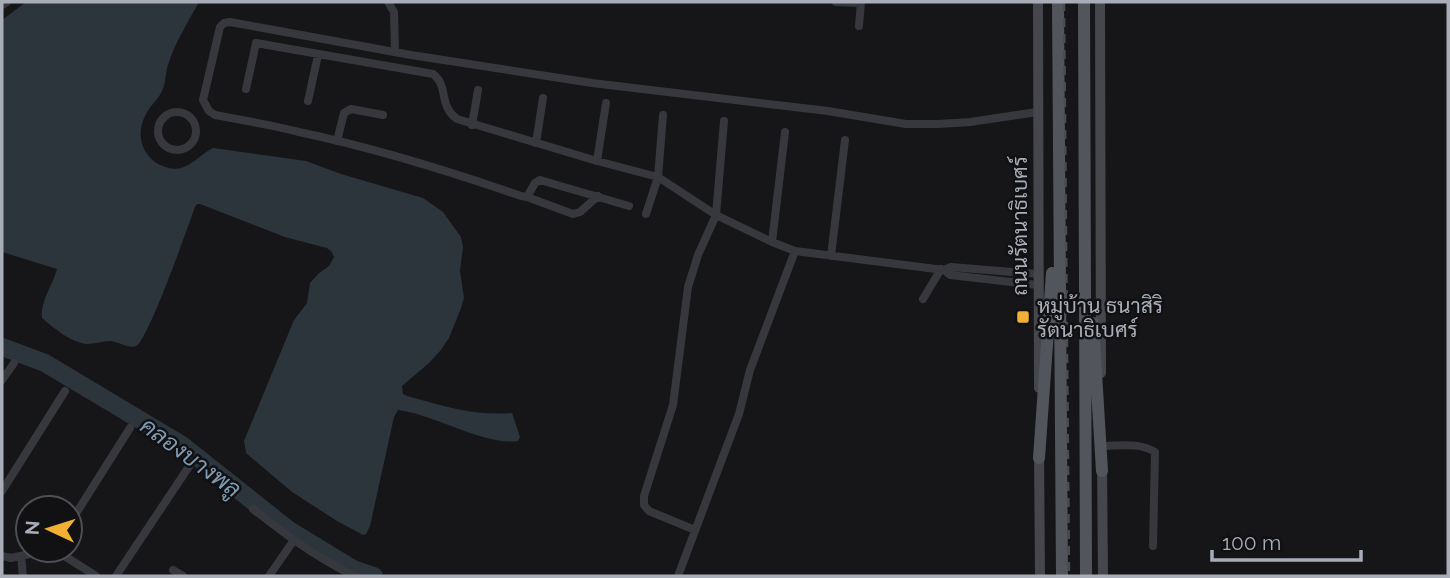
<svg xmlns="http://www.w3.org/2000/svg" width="1450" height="578" font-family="Raleway,Sarabun,sans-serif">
<rect width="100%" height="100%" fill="#161618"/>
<!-- water -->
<path fill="#2c353c" d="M 26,2 L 199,2 C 188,22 175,42 168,65 C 165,74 166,83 162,91 C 159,98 153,103 149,109 C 137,127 137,148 155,162 C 163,167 172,170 181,168 C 194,164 202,153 213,148 L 306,161 L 341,174 L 423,198 L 443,212 L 461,237 L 463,247 L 460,271 L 464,298 L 461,308 L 449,338 L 440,351 L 429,363 L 402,386 L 403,394 L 407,396 C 445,406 471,416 512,413 L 520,437 L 518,441 C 484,446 434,414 398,410 L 394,417 L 370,526 L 366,534 L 363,535 L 337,521 L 292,492 L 246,453 L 244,441 L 294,320 L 307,303 L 310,283 L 318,274 L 329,266 L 334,257 L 332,252 L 327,248 L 285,237 L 200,204 L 197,204 L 195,207 C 189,224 147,343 136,346 C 129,349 117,341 110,341 C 102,341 95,344 88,344 C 71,343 54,328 42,318 C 40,301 53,285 57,269 L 2,252 L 2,20 Z"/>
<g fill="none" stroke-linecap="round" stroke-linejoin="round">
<!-- river -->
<path stroke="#2c353c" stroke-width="18" d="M 2,347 L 45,363 L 182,445 L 289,530 L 353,569 L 374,576"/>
<!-- street -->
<path stroke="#37383d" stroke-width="8" d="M 388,2 L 394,12 L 395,52
M 836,2 L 861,3
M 2,5 L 7,2
M 859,26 L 861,2
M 246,89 L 256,43 L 433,74 C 449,86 438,105 457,119 L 597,161 L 658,177 L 716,215 L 772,242 L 795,251 L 944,270
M 308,101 L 318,55
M158 131a19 19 0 1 1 38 0a19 19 0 1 1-38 0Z
M 472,125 L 478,90
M 337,141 L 344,113 L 351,109 L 383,115
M 536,143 L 543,98
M 597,161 L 606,103
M 527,197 L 573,214 L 580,212 L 598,196
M 629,206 L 540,180 L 535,183 L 527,197 L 521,196 C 449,171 375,148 299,132 C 271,125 243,120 215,115 L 209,111 L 203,100 L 220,27 L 224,23 L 230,22 L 411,55 L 592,83 L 828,111 L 906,124 L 938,124 L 970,122 L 1037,112
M 646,214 L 658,177 L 663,115
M 772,242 L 785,132
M 831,256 L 845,140
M 1038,274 L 951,267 L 944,270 L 950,275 L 1038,285
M 923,299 L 941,269
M 2,380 L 14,363
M 1102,446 C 1119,446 1140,442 1155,452 L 1153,546
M 2,491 L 65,391
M 253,509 C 285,534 318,559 355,576
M 70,523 L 130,428
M 695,530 L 649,511 L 644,505 L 644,496 L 673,405 L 688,287 L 698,255 L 716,215 L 724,121
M 55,550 L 96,576
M 2,556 L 11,558 L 48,550
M 21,556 L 23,576
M 173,570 L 183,576
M 116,576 L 190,465
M 269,576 L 294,540
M 678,576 L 739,414 L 750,370 L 795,251"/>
<!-- secondary -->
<path stroke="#45474d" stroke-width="10" d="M 1038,2 L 1039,388
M 1100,2 L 1101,373
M 1039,450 L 1040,576
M 1102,463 L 1103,576"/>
<!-- primary -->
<path stroke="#53555c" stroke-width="12" d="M 1058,2 L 1062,576
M 1084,2 L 1086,576
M 1093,323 L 1102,471
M 1039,458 L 1052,273"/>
<!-- rail -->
<path stroke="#4a4c52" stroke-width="2.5" stroke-dasharray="9 7" stroke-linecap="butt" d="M 1064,2 L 1069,576"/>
</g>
<!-- markers -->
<rect fill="#f2b134" stroke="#111113" stroke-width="2.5" x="1016" y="310" width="14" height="14" rx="3.5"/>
<g text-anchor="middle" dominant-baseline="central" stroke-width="5" stroke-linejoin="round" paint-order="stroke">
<!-- street labels -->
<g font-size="21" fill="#a8adb8" stroke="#111113">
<text transform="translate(1019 226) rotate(-90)">ถนนรัตนาธิเบศร์</text>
</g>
<!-- poi labels -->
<g font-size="21" fill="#a8adb8" stroke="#111113" text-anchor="start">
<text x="1037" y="305">หมู่บ้าน ธนาสิริ<tspan x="1037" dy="24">รัตนาธิเบศร์</tspan></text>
</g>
<!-- water labels -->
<g font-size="23" font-style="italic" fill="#7f9bb3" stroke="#111113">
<text transform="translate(191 457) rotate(36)">คลองบางพลู</text>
</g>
</g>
<!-- border -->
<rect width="1450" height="578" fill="none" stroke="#a8adb8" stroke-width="7"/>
<!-- north arrow -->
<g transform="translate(49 529) rotate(274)"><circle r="33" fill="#111113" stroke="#4d4f55" stroke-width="2"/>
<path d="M0-5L12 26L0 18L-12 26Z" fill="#f2b134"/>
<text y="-10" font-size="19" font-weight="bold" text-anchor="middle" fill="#a8adb8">N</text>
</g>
<!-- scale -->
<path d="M1212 550v10h149v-10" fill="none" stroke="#a8adb8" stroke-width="3.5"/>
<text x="1222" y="550" font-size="21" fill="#a8adb8" stroke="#111113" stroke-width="5" paint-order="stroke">100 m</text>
</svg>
